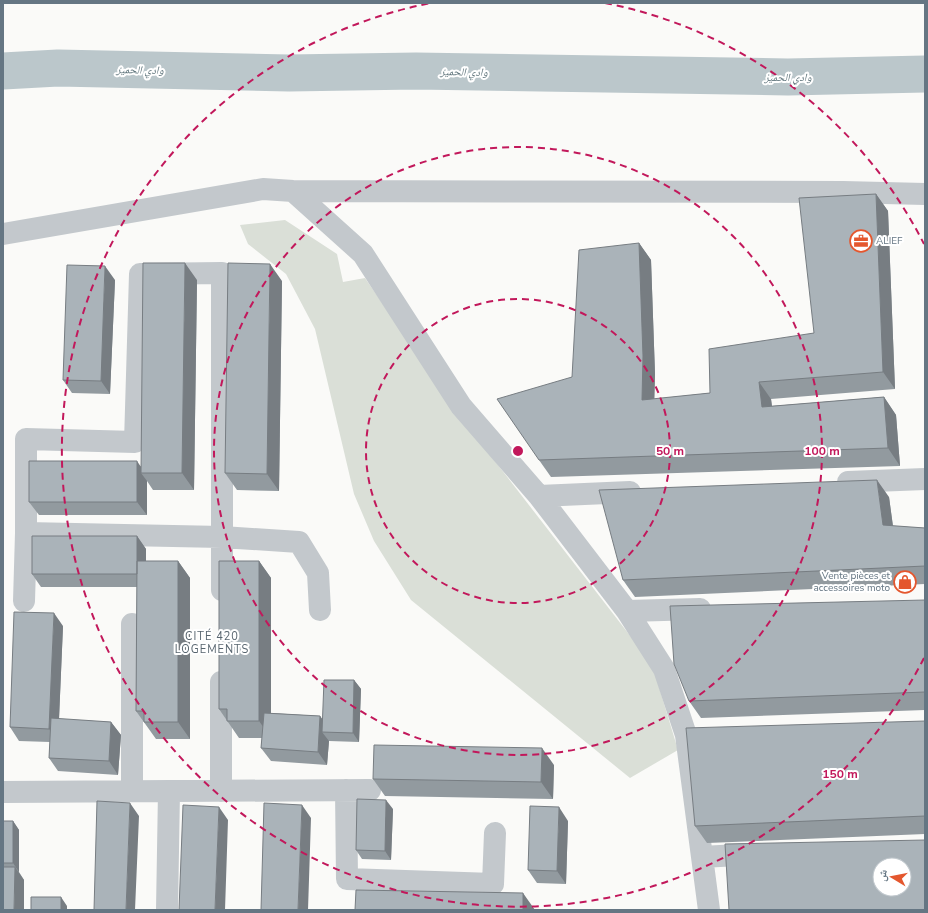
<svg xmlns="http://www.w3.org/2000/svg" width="928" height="913" font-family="'Nunito Sans','Noto Naskh Arabic',sans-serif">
<rect width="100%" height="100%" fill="#fafaf8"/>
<!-- green -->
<path fill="#dadfd7" d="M 285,220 L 337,254 L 343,282 L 365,278 L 460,416 L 652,664 L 678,750 L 630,778 L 411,600 L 374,541 L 354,494 L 315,329 L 286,274 L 248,244 L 240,225 Z"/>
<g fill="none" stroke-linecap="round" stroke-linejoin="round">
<!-- river -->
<path stroke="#bbc7cb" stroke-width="37" d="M 3,71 L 58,68 L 289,73 L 416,71 L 788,77 L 925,74"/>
<!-- minor -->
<path stroke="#c3c8cc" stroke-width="22" d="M 293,191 L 363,254 L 461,406 L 539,496 L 627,611 L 664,669 L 686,735 L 709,910
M 3,234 L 263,189 L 293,191 L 843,192 L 925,194
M 848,482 L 925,479
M 539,496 L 630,492
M 222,590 L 222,273 L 140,274 L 135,442 L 26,439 L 26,533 L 222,537 L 299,542 L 318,573 L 320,610
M 24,601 L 26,533
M 627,611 L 700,609
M 346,790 L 347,879 L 493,884 L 495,833
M 132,791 L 132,624
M 221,791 L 221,682
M 3,792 L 370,790
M 702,857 L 756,854
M 167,910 L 169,791"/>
</g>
<!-- wall -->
<path fill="#929a9f" d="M 876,194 L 888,211 L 895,389 L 771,399 L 772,406 L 884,397 L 896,415 L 900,466 L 551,477 L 539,460 L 572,377 L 639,243 L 651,260 L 655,374 L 654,399 L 710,393 L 814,333 Z
M 115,280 L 110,394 L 72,393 L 63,380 Z
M 197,280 L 194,490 L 153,490 L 147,481 L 147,515 L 39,515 L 29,502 L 141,466 Z
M 282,281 L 279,491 L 237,490 L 225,473 Z
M 889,497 L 893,526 L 925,528 L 925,584 L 635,597 L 623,580 Z
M 137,536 L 146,549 L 146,561 L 178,561 L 190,578 L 190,739 L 156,739 L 136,711 L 137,587 L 41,587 L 32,574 Z
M 259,561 L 271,578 L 271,713 L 320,716 L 323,720 L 354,680 L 361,689 L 359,742 L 329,741 L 327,765 L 271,761 L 261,748 L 262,738 L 239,738 L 219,709 Z
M 925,600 L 925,710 L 701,718 L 689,701 Z
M 63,626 L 59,719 L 111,722 L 121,735 L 118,775 L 58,771 L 49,758 L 50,742 L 19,741 L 10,727 Z
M 925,721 L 925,834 L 707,843 L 695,826 Z
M 554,765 L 553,799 L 385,796 L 373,779 Z
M 393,809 L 391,860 L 362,859 L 356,850 Z
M 3,821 L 13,821 L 19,830 L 19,872 L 24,880 L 3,910 Z
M 568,821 L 566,884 L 537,883 L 528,870 Z"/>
<!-- shaded-wall -->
<path fill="#777d82" d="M 876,194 L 888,211 L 895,389 L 883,372 Z
M 639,243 L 651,260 L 655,374 L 654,417 L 642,400 Z
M 185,263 L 197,280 L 194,490 L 182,473 Z
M 270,264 L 282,281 L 279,491 L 267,474 Z
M 105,266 L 115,280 L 110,394 L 101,381 Z
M 759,382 L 771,399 L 774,424 L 762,407 Z
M 884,397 L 896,415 L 900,466 L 888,448 Z
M 137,461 L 145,473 L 141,473 L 147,481 L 147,515 L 137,502 Z
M 877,480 L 889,497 L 895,542 L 883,525 Z
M 137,536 L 146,549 L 146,587 L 137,574 Z
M 178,561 L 190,578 L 190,739 L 178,722 Z
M 259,561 L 271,578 L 271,738 L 259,721 Z
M 54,613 L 63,626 L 58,742 L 49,729 Z
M 354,680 L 361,689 L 359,742 L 353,733 Z
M 320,716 L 329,729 L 322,732 L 329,741 L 327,765 L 318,752 Z
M 111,722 L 121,735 L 118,775 L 109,761 Z
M 542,748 L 554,765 L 553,799 L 541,782 Z
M 386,800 L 393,809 L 391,860 L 385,851 Z
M 130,803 L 139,816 L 135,910 L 126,910 Z
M 302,805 L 311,818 L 308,910 L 298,910 Z
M 219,807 L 228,820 L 225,910 L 215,910 Z
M 559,807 L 568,821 L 566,884 L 557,871 Z
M 13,821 L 19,830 L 19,872 L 13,863 Z
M 15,867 L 24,880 L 24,910 L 14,910 Z
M 523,893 L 535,910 L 523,910 Z
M 61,897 L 67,906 L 67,910 L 61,910 Z"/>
<!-- building -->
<path fill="#aab3b9" stroke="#777d82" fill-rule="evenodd" d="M 876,194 L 883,372 L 759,382 L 762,407 L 884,397 L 888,448 L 539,460 L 497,399 L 572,377 L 579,250 L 639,243 L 643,356 L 642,400 L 710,393 L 709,349 L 814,333 L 799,198 Z
M 143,263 L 185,263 L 182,473 L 141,473 Z
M 228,263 L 270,264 L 267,474 L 225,473 Z
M 67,265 L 105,266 L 101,381 L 63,380 Z
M 29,461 L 137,461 L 137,502 L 29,502 Z
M 877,480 L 883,525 L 925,528 L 925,566 L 623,580 L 599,490 Z
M 32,536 L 137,536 L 137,574 L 32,574 Z
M 137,561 L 178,561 L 178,722 L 144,722 L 144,711 L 136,711 Z
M 219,561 L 259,561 L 259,721 L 227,721 L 227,709 L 219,709 Z
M 925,600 L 925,692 L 689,701 L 674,664 L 670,606 Z
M 14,612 L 54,613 L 49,729 L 10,727 Z
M 324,680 L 354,680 L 353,733 L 322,732 Z
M 264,713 L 320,716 L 318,752 L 261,748 Z
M 51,718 L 111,722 L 109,761 L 49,758 Z
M 925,721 L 925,816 L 695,826 L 686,728 Z
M 374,745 L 542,748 L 541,782 L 373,779 Z
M 357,799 L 386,800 L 385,851 L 356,850 Z
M 97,801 L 130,803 L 126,910 L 94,910 Z
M 264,803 L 302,805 L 298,910 L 261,910 Z
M 183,805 L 219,807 L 215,910 L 179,910 Z
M 530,806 L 559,807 L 557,871 L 528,870 Z
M 3,821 L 13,821 L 13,863 L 3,863 Z
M 925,840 L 925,910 L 729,910 L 725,844 ZM 880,865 L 904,865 L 904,889 L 880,889 Z
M 3,867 L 15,867 L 14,910 L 3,910 Z
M 356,890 L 523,893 L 523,910 L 355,910 Z
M 31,897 L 61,897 L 61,910 L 31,910 Z"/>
<!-- distance rings -->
<g fill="none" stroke="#c2185b" stroke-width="2" stroke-dasharray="7 5">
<circle cx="518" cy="451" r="152"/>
<circle cx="518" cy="451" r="304"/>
<path d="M924 658A456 456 0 1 1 431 3M605 3A456 456 0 0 1 924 244"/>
</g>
<!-- icons -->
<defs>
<g id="office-ring" transform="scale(1.15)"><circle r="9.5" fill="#fff" stroke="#e4572e" stroke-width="1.5"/><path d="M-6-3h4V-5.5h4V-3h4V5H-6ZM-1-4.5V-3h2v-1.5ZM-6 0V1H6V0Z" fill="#e4572e"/></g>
<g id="shop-ring" transform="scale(1.15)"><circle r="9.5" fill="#fff" stroke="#e4572e" stroke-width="1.5"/><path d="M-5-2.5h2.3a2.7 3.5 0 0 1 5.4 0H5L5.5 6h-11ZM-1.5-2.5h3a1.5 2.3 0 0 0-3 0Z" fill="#e4572e"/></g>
</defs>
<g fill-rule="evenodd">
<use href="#office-ring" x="861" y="241"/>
<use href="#shop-ring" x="905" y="582"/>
</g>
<g text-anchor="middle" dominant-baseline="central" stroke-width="4" stroke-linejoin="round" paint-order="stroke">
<!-- poi labels -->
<g font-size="10" fill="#657683" stroke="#fff" text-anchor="start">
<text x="876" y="241">ALIEF</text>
<text x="890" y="576" text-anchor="end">Vente pièces et<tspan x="890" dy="12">accessoires moto</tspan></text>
</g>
<!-- water labels -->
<g font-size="11" font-style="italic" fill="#60757c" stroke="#fff">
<text transform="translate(140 70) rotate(1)">وادي الحميز</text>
<text transform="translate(464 72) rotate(1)">وادي الحميز</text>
<text x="788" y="77">وادي الحميز</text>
</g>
<!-- neighbourhood labels -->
<g font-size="11" letter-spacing="1" fill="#57646e" stroke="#fff">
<text x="212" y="636">CITÉ 420<tspan x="212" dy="13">LOGEMENTS</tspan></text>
</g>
</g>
<circle cx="518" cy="451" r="6" fill="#c2185b" stroke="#fff" stroke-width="2"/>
<g font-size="12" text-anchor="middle" font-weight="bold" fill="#c2185b" stroke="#fff" stroke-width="4" stroke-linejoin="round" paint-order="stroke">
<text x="670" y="455">50 m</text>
<text x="822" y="455">100 m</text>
<text x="840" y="778">150 m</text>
</g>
<!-- border -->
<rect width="928" height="913" fill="none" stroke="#657683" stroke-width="8"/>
<!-- north arrow -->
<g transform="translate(892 877) rotate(280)"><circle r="19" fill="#ffffff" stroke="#c1c8cd"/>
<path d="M0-3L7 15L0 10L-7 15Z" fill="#e4572e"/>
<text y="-6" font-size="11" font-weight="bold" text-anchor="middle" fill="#657683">ش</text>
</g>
</svg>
